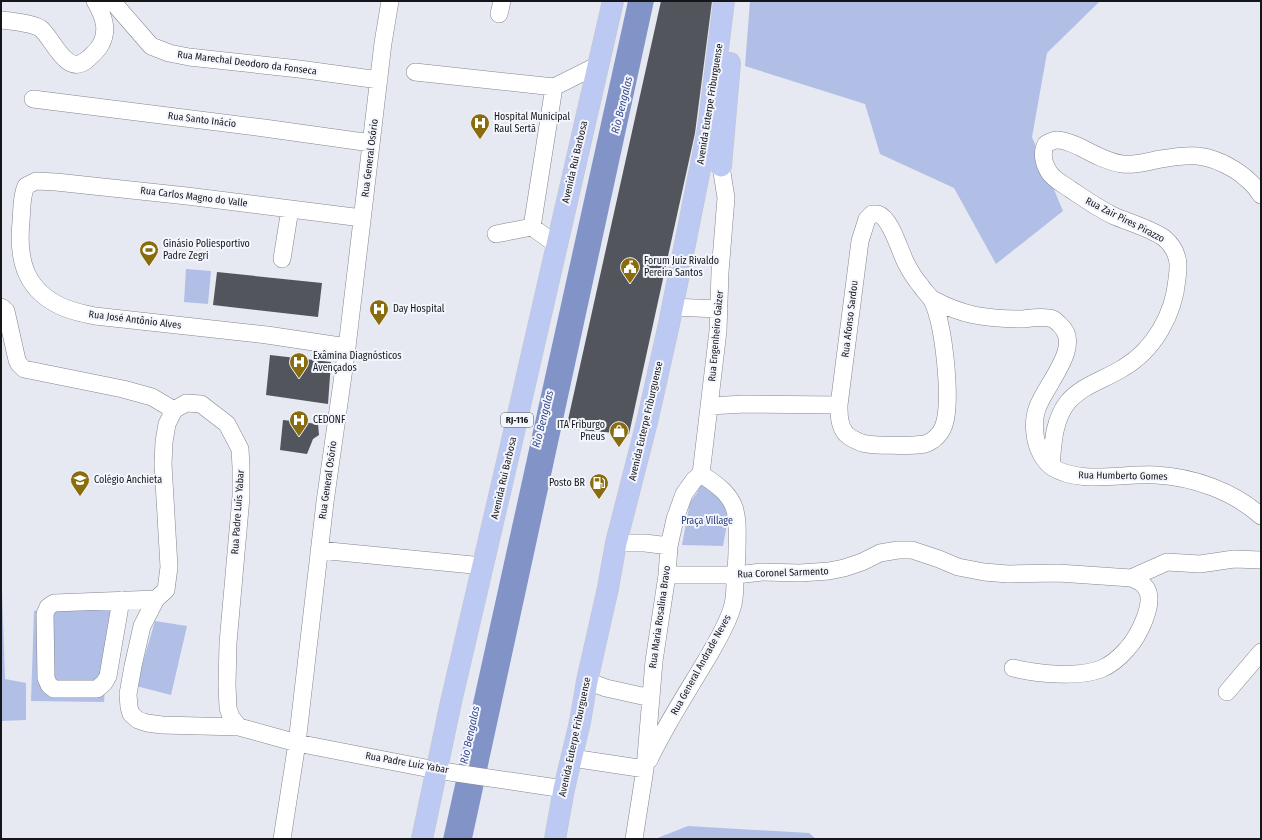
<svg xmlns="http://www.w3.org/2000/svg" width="1262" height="840" font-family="'Fira Sans Condensed',sans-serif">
<rect width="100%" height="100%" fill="#e6e9f2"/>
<!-- green -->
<path fill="#b1bfe6" d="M 750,1 L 1100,1 L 1047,53 L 1032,137 L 1063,211 L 996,264 L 954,188 L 880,154 L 865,104 L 745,66 Z
M 186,269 L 211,271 L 208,304 L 184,302 Z
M 701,484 L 717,491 L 723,501 L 728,519 L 723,546 L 682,545 L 690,502 L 697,493 Z
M 1,560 L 5,679 L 26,683 L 26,720 L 1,721 Z
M 111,600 L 104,702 L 31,701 L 34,611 Z
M 155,621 L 187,626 L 171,695 L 136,686 Z
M 688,826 L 809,833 L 816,839 L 655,839 Z"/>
<!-- water -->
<path fill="#8293c7" d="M 628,1 L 654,1 L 472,839 L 443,839 Z"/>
<!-- building -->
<path fill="#52555c" d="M 661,1 L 712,1 L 695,133 L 629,434 L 566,429 Z
M 217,272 L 322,283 L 318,317 L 213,305 Z
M 270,355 L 331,362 L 328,404 L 266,395 Z
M 283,420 L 318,424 L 319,435 L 313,439 L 307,454 L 280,450 Z"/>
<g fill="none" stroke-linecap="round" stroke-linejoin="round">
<!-- minor casing -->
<g stroke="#83868e" stroke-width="18">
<path id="minor" d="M 112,1 L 151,46 L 169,53 L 189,57 L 299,69 L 379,80
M 499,14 L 502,1
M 1,20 C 11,21 31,23 40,28 C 53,37 66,80 89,58 C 93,54 99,49 101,44 C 109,29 103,15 95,1
M 415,72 L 554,87
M 33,99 L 264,128 L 371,143
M 496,234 L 532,227
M 557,245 L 532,227 L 554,87 L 598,65
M 282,259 L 290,209
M 932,299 C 945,306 960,312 974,315 C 990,318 1006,319 1023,319 C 1031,318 1044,316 1053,319 C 1055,320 1058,323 1060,325 C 1084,346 1044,386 1037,409 C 1033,420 1034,436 1038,447 C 1041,455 1045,462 1052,467 C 1080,485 1124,473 1156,475 C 1193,477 1233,491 1261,516
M 1,307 L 6,311 L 17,360 L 19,364 L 24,369 L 123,389 L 152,397 L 174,410
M 672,307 L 719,309
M 347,347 L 267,335 L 95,316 C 85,314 75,312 65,308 C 26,292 17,261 21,222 C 22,210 21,197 26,186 L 36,181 L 56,182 L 187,196 L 362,218
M 709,406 L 745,404 L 839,405 L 860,241 L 867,219 L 872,214 C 872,214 877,214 878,214 C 891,218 900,252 906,263 C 910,271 915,279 921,286 C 924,291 929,295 932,300 C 944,324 952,400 944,425 C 942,431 938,436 933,440 C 931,441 928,443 925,444 C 913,446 873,446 862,443 C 857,441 850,438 846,434 C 839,426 839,415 839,405
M 1051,466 C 1053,445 1053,422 1067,403 C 1082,385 1104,380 1123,368 C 1154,350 1174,314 1177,279 C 1178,272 1179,264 1177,258 C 1175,249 1170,243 1164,238 C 1152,229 1128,222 1114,216 C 1099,209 1085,199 1070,189 C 1063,184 1054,180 1049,172 C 1044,164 1041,153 1046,144 C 1050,142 1053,140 1057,140 C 1065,140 1073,144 1080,147 C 1093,154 1108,162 1122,164 C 1136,166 1149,161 1161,159 C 1173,157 1187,155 1198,156 C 1222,159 1248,175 1261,195
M 701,474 L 718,331 L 720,272 L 726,198 L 721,166 L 717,153
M 616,543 L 645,543 L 669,546
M 319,550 L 483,566
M 667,575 L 736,575 L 762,572 L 800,573 L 829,571 L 844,568 L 862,562 L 880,553 L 898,550 L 912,550 L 939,559 L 958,567 L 984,572 L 1008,574 L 1058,573 L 1131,578 C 1137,580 1142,582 1146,588 C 1156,603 1138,637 1127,649 C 1120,657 1111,665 1101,669 C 1077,678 1038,674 1013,668
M 1131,578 L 1167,562 L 1200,564 L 1234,559 L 1261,560
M 121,600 L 108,676 L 104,683 L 97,689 L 54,689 L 49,685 L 46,678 L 45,614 L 48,607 L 54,603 L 156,599
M 587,681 L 606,688 L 651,698
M 1227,692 L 1261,652
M 239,727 L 231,717 L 228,708 L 227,685 L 228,643 L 241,497 L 241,467 L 240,449 L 227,424 L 201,404 L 186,403 L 174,410 L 167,424 L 164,442 L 163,464 L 169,567 L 166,590 L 156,599 L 142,626 L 133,666 L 128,694 L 129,707 L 131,714 L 138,720 L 147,723 L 162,725 L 239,727 L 297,743 L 436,770 L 564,789
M 572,758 L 645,769
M 649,760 C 666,724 688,691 708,657 C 717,641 727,625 732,608 C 735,599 735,589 735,581 C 736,570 737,560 737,550 C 738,508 738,498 701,474
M 282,839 L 297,743 L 325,502 L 347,347 L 383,43 L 390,1
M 634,839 L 645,769 L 654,661 L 667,575 L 669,546 L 675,519 L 684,494 L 694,480 L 701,474"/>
</g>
<!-- major casing -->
<g stroke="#c7c7c8" stroke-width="22">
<path id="major" d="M 721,166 L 730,63
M 422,839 L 451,702 L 511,445 L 613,1
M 555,839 L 564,789 L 580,722 L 587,681 L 608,588 L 616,543 L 648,418 L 669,324 L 708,129 L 724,1"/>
</g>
<!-- minor -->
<use href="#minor" stroke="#fff" stroke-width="17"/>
<!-- major -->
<use href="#major" stroke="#bcc9f2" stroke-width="21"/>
</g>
<!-- icons -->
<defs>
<g id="hospital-pin" transform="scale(1)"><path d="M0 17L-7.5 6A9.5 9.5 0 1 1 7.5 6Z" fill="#896c0b" stroke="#f4f6fe"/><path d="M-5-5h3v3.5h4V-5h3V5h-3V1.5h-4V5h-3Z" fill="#fff"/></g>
<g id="stadium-pin" transform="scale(1)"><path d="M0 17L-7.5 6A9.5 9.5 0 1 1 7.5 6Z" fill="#896c0b" stroke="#f4f6fe"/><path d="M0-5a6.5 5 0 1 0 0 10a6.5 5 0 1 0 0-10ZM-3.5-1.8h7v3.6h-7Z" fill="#fff"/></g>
<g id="civic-pin" transform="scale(1)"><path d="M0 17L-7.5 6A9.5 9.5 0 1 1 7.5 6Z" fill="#896c0b" stroke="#f4f6fe"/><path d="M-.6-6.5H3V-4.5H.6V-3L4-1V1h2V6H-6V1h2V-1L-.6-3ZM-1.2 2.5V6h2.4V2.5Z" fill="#fff"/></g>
<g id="shop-pin" transform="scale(1)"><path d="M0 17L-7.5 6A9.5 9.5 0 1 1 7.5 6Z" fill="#896c0b" stroke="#f4f6fe"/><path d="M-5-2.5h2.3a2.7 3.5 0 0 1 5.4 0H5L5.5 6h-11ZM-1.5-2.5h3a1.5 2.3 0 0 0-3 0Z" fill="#fff"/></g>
<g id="school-pin" transform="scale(1)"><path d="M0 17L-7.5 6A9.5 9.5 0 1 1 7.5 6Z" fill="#896c0b" stroke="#f4f6fe"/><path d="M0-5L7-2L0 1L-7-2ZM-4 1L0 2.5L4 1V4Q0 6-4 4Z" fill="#fff"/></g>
<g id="fuel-pin" transform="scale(1)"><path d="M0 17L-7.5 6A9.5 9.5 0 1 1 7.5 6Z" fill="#896c0b" stroke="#f4f6fe"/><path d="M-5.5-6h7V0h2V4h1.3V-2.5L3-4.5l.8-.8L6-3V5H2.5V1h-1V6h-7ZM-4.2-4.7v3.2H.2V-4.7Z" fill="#fff"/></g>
</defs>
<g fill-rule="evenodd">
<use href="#hospital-pin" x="480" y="123"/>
<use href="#stadium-pin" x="149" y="250"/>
<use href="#civic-pin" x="630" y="267"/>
<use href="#hospital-pin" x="379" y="309"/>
<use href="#hospital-pin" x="299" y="362"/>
<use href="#hospital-pin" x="299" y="420"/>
<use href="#shop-pin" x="619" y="431"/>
<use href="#school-pin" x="80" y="480"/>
<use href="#fuel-pin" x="599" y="483"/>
</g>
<g text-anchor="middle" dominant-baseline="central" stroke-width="4" stroke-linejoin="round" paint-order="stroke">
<!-- shield labels -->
<rect fill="#f4f6fe" stroke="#58595e" stroke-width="1" x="501" y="413" width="32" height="14" rx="3"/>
<g font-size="9" font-weight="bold" fill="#151619">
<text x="517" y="420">RJ-116</text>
</g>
<!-- street labels -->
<g font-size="10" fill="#151619" stroke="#f4f6fe">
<text transform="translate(247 63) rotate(7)">Rua Marechal Deodoro da Fonseca</text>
<text transform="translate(710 104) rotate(-81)">Avenida Euterpe Friburguense</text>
<text transform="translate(202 120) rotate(7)">Rua Santo Inácio</text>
<text transform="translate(370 158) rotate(-83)">Rua General Osório</text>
<text transform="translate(575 162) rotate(-77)">Avenida Rui Barbosa</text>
<text transform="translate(194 197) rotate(7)">Rua Carlos Magno do Valle</text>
<text transform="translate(1125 220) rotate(27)">Rua Zair Pires Pirazzo</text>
<text transform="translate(850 319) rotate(-83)">Rua Afonso Sardou</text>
<text transform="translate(135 320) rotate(7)">Rua José Antônio Alves</text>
<text transform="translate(716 336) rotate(-85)">Rua Engenheiro Gaizer</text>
<text transform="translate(646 421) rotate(-77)">Avenida Euterpe Friburguense</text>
<text transform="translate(1123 476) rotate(1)">Rua Humberto Gomes</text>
<text transform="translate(504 478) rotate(-77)">Avenida Rui Barbosa</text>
<text transform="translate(328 480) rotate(-82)">Rua General Osório</text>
<text transform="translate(238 512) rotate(-86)">Rua Padre Luís Yabar</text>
<text transform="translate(783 573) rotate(-2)">Rua Coronel Sarmento</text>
<text transform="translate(660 617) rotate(-82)">Rua Maria Rosalina Bravo</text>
<text transform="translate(701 665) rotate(-61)">Rua General Andrade Neves</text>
<text transform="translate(575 737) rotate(-78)">Avenida Euterpe Friburguense</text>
<text transform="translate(407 763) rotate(10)">Rua Padre Luiz Yabar</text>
</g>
<!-- poi labels -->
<g font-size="10" fill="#151619" stroke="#f4f6fe" text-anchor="start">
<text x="494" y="117">Hospital Municipal<tspan x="494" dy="12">Raul Sertã</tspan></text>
<text x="163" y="244">Ginásio Poliesportivo<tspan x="163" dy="12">Padre Zegri</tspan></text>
<text x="644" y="261">Forum Juiz Rivaldo<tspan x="644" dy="12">Pereira Santos</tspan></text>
<text x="393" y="309">Day Hospital</text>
<text x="313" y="356">Exâmina Diagnósticos<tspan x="313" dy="12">Avençados</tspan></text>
<text x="313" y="420">CEDONF</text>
<text x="605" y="425" text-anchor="end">ITA Friburgo<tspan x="605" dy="12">Pneus</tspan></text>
<text x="94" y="480">Colégio Anchieta</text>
<text x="585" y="483" text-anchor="end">Posto BR</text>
</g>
<!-- park labels -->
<g font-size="10" fill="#2b3c7b" stroke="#f4f6fe">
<text x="707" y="521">Praça Village</text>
</g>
<!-- water labels -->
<g font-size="11" font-style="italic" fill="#394b8c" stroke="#f4f6fe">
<text transform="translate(622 105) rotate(-76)">Rio Bengalas</text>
<text transform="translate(543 419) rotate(-76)">Rio Bengalas</text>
<text transform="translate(470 735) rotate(-78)">Rio Bengalas</text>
</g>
</g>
<!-- border -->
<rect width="1262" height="840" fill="none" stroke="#151619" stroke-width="4"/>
</svg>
